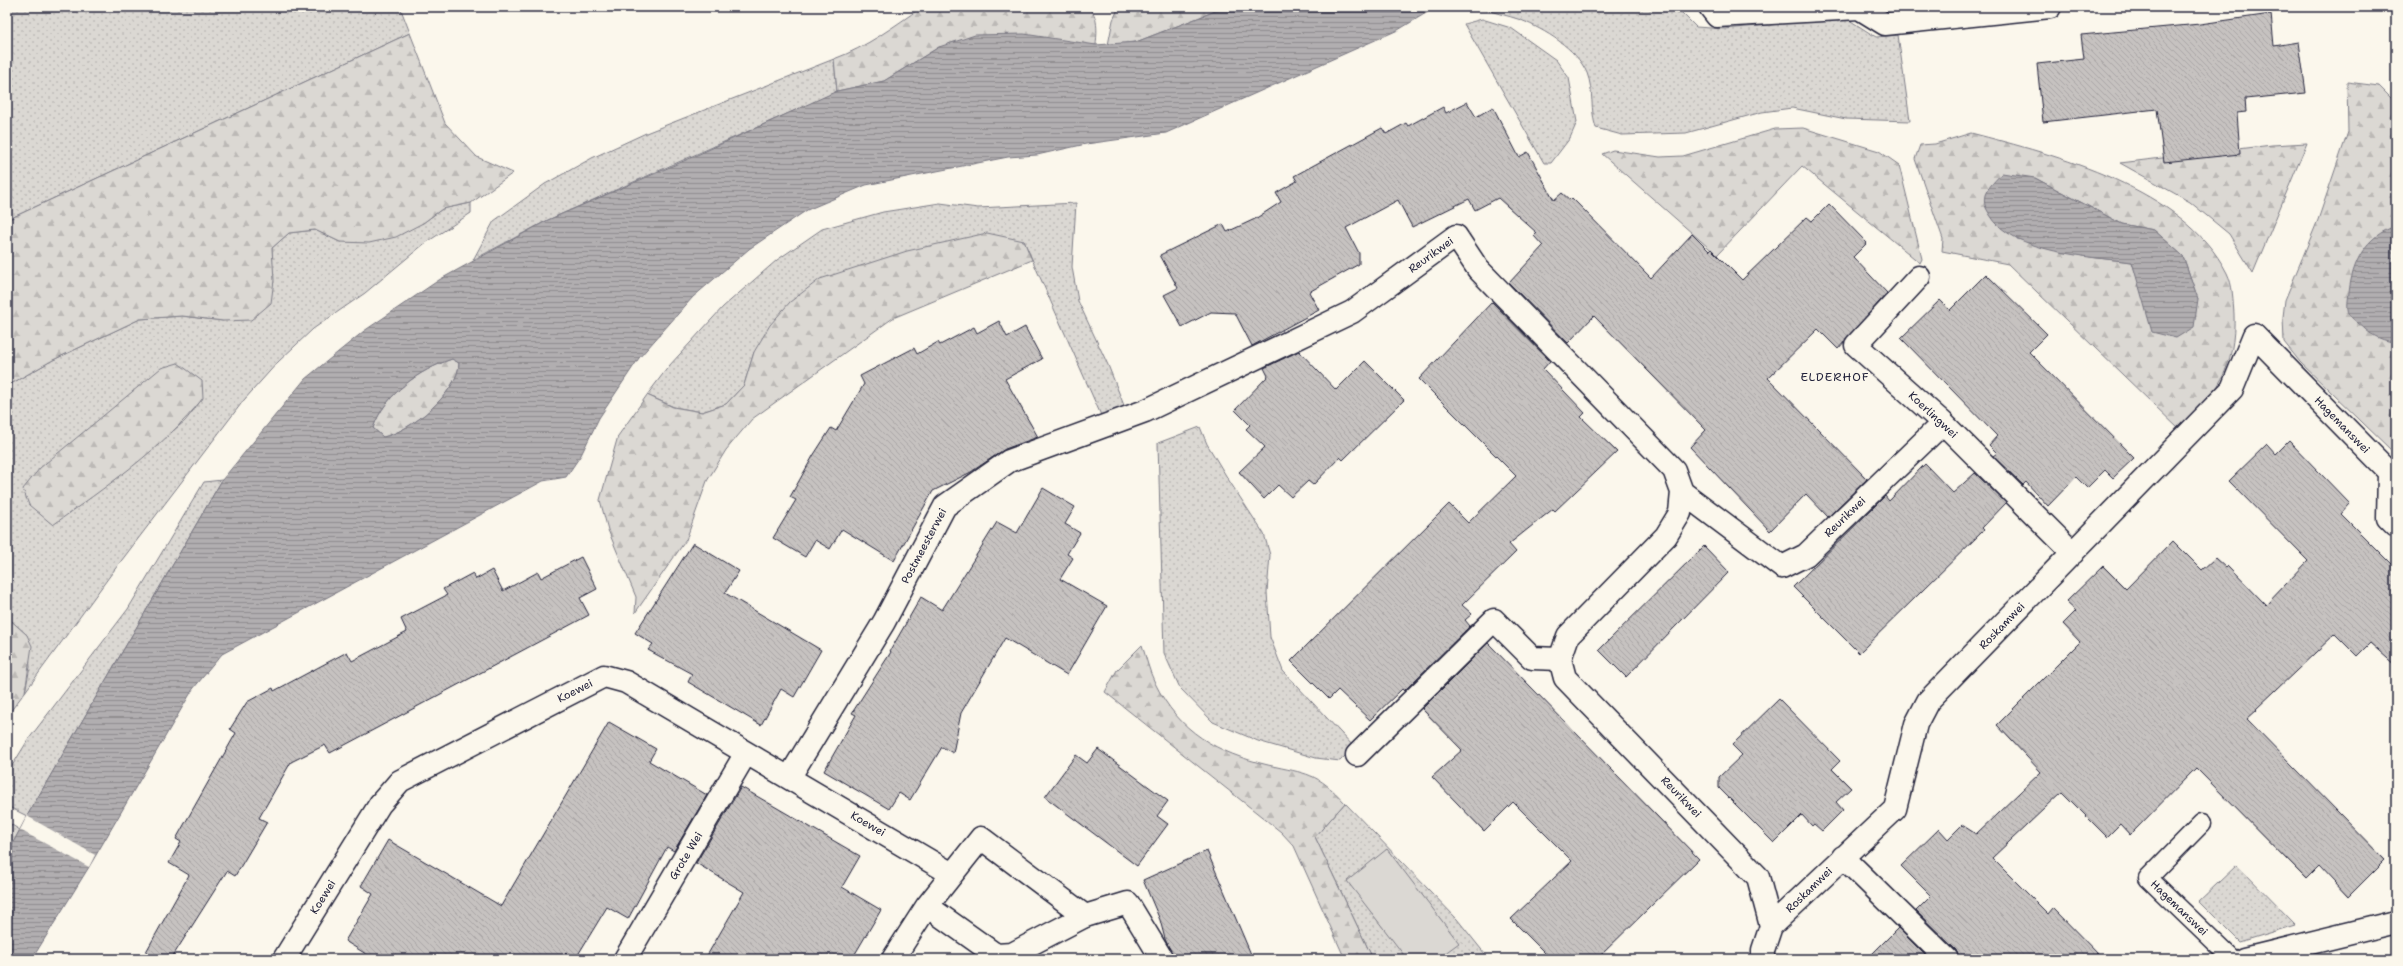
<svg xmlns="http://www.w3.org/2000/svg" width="2403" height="966" font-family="'Shantell Sans',sans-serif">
<defs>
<pattern id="grass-dots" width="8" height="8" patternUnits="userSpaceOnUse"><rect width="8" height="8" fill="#dbd8d3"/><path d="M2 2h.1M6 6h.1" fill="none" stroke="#bcb9b6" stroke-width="1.8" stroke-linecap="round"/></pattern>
<pattern id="forest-firs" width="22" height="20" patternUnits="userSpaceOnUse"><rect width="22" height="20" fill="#dbd8d3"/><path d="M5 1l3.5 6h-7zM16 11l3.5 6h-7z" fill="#bcb9b6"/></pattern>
<pattern id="water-rules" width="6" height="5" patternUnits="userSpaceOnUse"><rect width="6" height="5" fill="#b1aeb0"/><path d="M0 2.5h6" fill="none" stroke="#908d90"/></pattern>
<pattern id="building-back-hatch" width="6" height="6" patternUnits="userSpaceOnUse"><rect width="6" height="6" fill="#c6c2c0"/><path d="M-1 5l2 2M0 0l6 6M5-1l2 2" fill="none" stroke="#aaa6a6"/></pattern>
</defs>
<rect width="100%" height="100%" fill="#fbf7ec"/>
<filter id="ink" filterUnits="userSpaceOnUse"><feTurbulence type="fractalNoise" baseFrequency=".025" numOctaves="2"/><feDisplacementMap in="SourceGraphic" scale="8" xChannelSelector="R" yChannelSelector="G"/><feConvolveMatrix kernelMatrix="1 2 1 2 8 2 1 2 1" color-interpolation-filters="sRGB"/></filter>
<g filter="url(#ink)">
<!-- grass -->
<path fill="url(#grass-dots)" stroke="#7e7d87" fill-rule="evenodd" d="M 7,7 L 400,7 L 410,33 L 7,220 Z
M 1480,7 L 1658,7 L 1681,12 L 1696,27 L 1725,29 L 1846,18 L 1876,37 L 1898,35 L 1910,121 L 1846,119 L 1792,108 L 1762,112 L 1686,133 L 1622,135 L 1596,128 C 1590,110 1594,91 1587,73 C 1576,48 1545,30 1521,20 C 1507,15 1492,13 1480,7 Z
M 1482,19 L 1511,28 L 1556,60 L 1569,78 L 1577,122 L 1570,138 L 1551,163 L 1544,163 L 1464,24 Z
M 834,59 L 837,91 L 832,94 L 548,220 L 473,260 L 494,221 L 545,184 L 592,158 L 646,133 Z
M 471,203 L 471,213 L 424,244 L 365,293 L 313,329 L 278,362 L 244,400 L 112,573 L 25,692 L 30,667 L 27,635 L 7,617 L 7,386 L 53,360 L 140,319 L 182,316 L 223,321 L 273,280 L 272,248 L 289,233 L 315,230 L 340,242 L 423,223 L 442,209 ZM 203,398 L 185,421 L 111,482 Z
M 940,203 L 978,208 L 1076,203 L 1072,267 L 1078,301 L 1108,365 L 1127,413 L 1104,422 L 1024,241 L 754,352 L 744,385 L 726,404 L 702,412 L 674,407 L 647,395 L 669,366 L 723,307 L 777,260 L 822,229 L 883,212 Z
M 1200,427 L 1207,444 L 1228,479 L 1264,534 L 1270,555 L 1267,592 L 1270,637 L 1283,671 L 1354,747 L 1340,761 L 1316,758 L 1258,741 L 1213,722 L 1180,688 L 1164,653 L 1158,443 Z
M 222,480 L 27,816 L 7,806 L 7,774 L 28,740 L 128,609 L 204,482 Z
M 1345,803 L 1457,919 L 1489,959 L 1373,959 L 1315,837 Z
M 7,822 L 20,830 L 7,854 Z
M 2237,865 L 2296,925 L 2240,942 L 2199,901 Z"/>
<!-- forest -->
<path fill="url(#forest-firs)" stroke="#7e7d87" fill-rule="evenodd" d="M 922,7 L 1088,7 C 1099,15 1097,33 1096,45 L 939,47 L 884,81 L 837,91 L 834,59 C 867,47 894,26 922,7 Z
M 1119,7 L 1226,7 L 1136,42 L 1108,45 L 1113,20 Z
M 410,33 L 445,123 L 477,157 L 513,173 L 471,203 L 442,209 L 423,223 L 396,237 L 369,243 L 340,242 L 315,230 L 289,233 L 272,248 L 274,280 L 271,303 L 251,320 L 223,321 L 182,316 L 140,319 L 53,360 L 7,386 L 7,220 Z
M 2347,82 L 2379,86 L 2396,103 L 2396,226 L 2389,229 L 2392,342 L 2396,342 L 2396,449 L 2393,452 L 2300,362 L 2284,342 L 2283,317 L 2285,300 L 2318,220 L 2348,132 Z
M 1803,128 L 1879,151 L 1899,165 L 1922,259 L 1920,263 L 1802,166 L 1717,255 L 1602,154 L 1613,150 L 1660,157 L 1683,156 L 1775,129 Z
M 1971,133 C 2056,155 2184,188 2227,273 C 2233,285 2233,301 2234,314 C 2236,367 2217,394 2181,431 L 2008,264 L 1942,251 L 1943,239 L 1915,159 L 1920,145 L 1935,144 ZM 2035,178 L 2122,224 L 2154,230 L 2183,256 L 2198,299 L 2142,293 L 2132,262 L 2090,257 L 2017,239 Z
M 2307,143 L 2253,273 L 2229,234 L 2190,202 L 2120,163 L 2272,145 Z
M 987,233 L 1024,241 L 1032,260 L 893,318 L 752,419 L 726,450 L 707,481 L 686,540 L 635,613 L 636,597 L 608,530 L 600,500 L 618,436 L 647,395 L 673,407 L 702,412 L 726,404 L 744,385 L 754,352 L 770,325 L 790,302 L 820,279 L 907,251 Z
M 452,359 L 459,363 C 459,392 410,432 383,437 L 373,428 C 385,394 419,370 452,359 Z
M 178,363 L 202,381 L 203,398 C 163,449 105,487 53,525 L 29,505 L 23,489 L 40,468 L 161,368 Z
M 7,617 L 27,635 L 32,646 L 25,692 L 7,716 Z
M 1142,645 C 1146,657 1149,671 1155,683 C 1179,732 1217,753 1268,765 C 1307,774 1317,772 1345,803 L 1315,837 L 1373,959 L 1345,959 L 1294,846 L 1281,832 L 1105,692 L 1117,670 Z"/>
<!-- pitch -->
<path fill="#dbd8d3" stroke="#7e7d87" d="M 1387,849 L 1459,943 L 1437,959 L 1407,959 L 1347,881 Z"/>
<!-- water -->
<path fill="url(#water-rules)" stroke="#787681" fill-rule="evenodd" d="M 1226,7 L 1436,7 L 1398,30 L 1166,133 L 1086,144 L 1037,155 L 1008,157 L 866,185 L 807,210 L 749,249 L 693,297 L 639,358 L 599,418 L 581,455 L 566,477 L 543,481 L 222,654 L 193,689 L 89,867 L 32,959 L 7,959 L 7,854 L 27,816 L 222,480 L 305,379 L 364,331 L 439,280 L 548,220 L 686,160 L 837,91 L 884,81 L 939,47 L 975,35 L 1024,34 L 1096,45 L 1136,42 ZM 452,359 L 459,363 C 459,392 410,432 383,437 L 373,428 C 385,394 419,370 452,359 Z
M 2002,173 L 2035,178 L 2122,224 L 2154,230 L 2183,256 L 2198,299 L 2194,327 L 2176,338 L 2152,332 L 2132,262 C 2092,257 2012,253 1990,215 C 1986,208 1983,204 1985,195 C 1987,188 1997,179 2002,173 Z
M 2396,226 L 2396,342 C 2386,342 2372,336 2365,329 C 2361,325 2355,321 2351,317 C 2346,310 2348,301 2349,293 C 2352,263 2365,236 2396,226 Z"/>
<!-- pier -->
<path fill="#fbf7ec" d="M 27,816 L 95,855 L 89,867 L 20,830 Z"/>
<!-- building -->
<path fill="url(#building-back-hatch)" stroke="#22223b" d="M 2271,14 L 2274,46 L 2299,42 L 2306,93 L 2245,99 L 2246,112 L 2237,113 L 2240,154 L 2164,162 L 2157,109 L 2043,122 L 2037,64 L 2084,59 L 2081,35 L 2200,24 Z
M 1467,102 L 1476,117 L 1493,107 L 1519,157 L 1528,152 L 1554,200 L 1562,193 L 1570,200 L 1572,198 L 1651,278 L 1692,234 L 1709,251 L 1711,249 L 1742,280 L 1807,217 L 1812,221 L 1829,204 L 1867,243 L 1853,257 L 1887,293 L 1838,349 L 1818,329 L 1768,378 L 1867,479 L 1828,517 L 1806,494 L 1770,531 L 1690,447 L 1706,430 L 1594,316 L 1568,343 L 1509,283 L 1543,246 L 1534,236 L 1537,233 L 1498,198 L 1475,210 L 1469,199 L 1412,227 L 1398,200 L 1346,228 L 1359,253 L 1359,264 L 1309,292 L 1319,310 L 1252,346 L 1235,313 L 1211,312 L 1182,327 L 1164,295 L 1178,288 L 1160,255 L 1223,224 L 1227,232 L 1255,219 L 1281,202 L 1276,193 L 1297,181 L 1294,176 L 1382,128 L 1386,134 L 1406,123 L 1408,126 L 1443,107 L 1446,113 Z
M 1986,274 L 2047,334 L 2029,352 L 2134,458 L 2113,478 L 2105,470 L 2087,488 L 2076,477 L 2048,506 L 2026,482 L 2023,485 L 1993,456 L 1997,453 L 1989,445 L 1997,436 L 1901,338 L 1940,300 L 1950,310 Z
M 1492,302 L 1550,361 L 1543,369 L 1585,413 L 1581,417 L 1617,452 L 1555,511 L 1553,509 L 1509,544 L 1516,552 L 1462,605 L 1472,614 L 1465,620 L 1470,626 L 1404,691 L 1402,689 L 1370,720 L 1338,690 L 1329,699 L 1291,661 L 1449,504 L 1468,523 L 1516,476 L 1419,379 Z
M 999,321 L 1007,337 L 1025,327 L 1042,359 L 1005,379 L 1038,437 L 1005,449 L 971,472 L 933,491 L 894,561 L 842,529 L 830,549 L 815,540 L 805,557 L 773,538 L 796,500 L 790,497 L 813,456 L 831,428 L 836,431 L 864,384 L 860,376 L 914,348 L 917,354 L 938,342 L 940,345 L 974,327 L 977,333 Z
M 1299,351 L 1336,390 L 1365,361 L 1404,400 L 1343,460 L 1340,457 L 1313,485 L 1308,481 L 1291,497 L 1278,485 L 1264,499 L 1239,472 L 1265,447 L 1246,429 L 1250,425 L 1235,410 L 1268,376 L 1264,368 Z
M 2289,441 L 2350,504 L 2341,514 L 2396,569 L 2396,666 L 2370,643 L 2357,656 L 2335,634 L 2256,709 L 2257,710 L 2247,719 L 2385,860 L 2348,897 L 2319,866 L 2306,879 L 2196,768 L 2130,835 L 2120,824 L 2107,837 L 2062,792 L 1992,858 L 2048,914 L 2053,908 L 2103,959 L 1959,959 L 1956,950 L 1916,911 L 1931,896 L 1901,866 L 1939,829 L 1948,839 L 1962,825 L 1976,834 L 2041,772 L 1997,725 L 2080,642 L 2063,624 L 2076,611 L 2066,602 L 2103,566 L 2126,589 L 2173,541 L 2202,570 L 2215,558 L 2226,568 L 2228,566 L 2266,605 L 2308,561 L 2229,481 L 2267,444 L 2276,454 Z
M 1925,464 L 1953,493 L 1975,473 L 2006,503 L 1982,528 L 1984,530 L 1859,653 L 1793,587 L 1885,496 L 1889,501 Z
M 1043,488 L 1075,507 L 1065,524 L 1080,533 L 1067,554 L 1073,558 L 1060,579 L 1107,606 L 1067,675 L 1005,638 L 961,713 L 953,753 L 942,747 L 910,800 L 899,793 L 889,809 L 824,771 L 856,715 L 852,713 L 891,652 L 890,651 L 921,597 L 942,610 L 997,522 L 1017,533 Z
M 693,543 L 739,571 L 725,593 L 821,650 L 794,697 L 781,689 L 761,725 L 688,682 L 692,674 L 648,650 L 653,644 L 635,633 Z
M 1704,546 L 1729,572 L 1626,677 L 1599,650 Z
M 581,557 L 597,589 L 580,598 L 589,615 L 330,753 L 325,745 L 291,762 L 259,818 L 267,822 L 235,876 L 227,871 L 171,959 L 142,959 L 189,875 L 169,863 L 181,842 L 176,839 L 236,733 L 230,729 L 247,702 L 273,688 L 274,691 L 347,652 L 352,661 L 407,632 L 401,619 L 447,595 L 443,589 L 473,573 L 476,579 L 492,570 L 503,591 L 538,572 L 541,578 Z
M 1488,643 L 1699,859 L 1597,959 L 1551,959 L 1511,919 L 1572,861 L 1513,802 L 1484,831 L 1432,777 L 1462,750 L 1422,709 Z
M 1779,699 L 1840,761 L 1832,769 L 1851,788 L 1836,802 L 1843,810 L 1822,831 L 1814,824 L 1812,826 L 1802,815 L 1774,843 L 1719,788 L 1719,777 L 1742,755 L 1732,745 Z
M 609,722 L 656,749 L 649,761 L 707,795 L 674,851 L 667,847 L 628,919 L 607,907 L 576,958 L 566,953 L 562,959 L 374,959 L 345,941 L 373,894 L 361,886 L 388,840 L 501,906 Z
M 1098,749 L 1168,801 L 1157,816 L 1168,824 L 1137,866 L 1045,797 L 1076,755 L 1087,763 Z
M 741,787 L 860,856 L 842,887 L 881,910 L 852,959 L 705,959 L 744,892 L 696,863 Z
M 1207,851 L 1219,879 L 1253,959 L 1174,959 L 1165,939 L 1160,920 L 1143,880 Z
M 1898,928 L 1929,959 L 1867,959 Z"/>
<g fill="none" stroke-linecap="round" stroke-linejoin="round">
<!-- service casing -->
<g stroke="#22223b" stroke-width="21">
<path id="service" d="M 2202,823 L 2148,878 L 2232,959"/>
</g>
<!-- pedestrian casing -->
<g stroke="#22223b" stroke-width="25">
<path id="pedestrian" d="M 1085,916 L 1128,903 L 1162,959"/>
</g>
<!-- minor casing -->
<g stroke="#22223b" stroke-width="25">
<path id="minor" d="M 1710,7 L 1717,16 L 1859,8 L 1885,24 L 2050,7
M 1919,277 L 1856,345 L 1943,423 L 2073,553
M 1682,492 L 1782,567 L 1806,555 L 1943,423
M 1357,755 L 1494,620 L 1532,658 L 1560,659
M 789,778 L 884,622 L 945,506 L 1009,461 L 1145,411 L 1352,312 L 1456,236 L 1478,269 L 1674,470 L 1682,492 L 1680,513 L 1666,536 L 1568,636 L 1560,659 L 1565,678 L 1758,877 L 1771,926 L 1763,950 L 1763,959
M 981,838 L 1085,916 L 1012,954 L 996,955 L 927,906 Z
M 1843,857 L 1947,959
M 1771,926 L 1895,809 L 1916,724 L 1928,701 L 2232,389 L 2254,335 L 2389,472 L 2388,518 L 2396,526
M 284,959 L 380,804 L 400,781 L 604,676 L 626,682 L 952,874
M 625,959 L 746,753
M 893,959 L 927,906
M 2245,959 L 2396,922"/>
</g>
<!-- service -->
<use href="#service" stroke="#fbf7ec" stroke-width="18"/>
<!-- pedestrian -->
<use href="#pedestrian" stroke="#fbf7ec" stroke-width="22"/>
<!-- minor -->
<use href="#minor" stroke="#fbf7ec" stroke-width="22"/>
</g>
</g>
<g text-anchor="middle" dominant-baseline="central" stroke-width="4" stroke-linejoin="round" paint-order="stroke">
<!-- street labels -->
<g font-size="11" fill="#22223b" stroke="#fbf7ec">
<text transform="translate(1431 255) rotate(-36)">Reurikwei</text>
<text transform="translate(1933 415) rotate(43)">Koerlingwei</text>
<text transform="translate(2342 425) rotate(46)">Hagemanswei</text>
<text transform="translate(1845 517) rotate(-44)">Reurikwei</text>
<text transform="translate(924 546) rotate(-62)">Postmeesterwei</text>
<text transform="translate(2002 626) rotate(-46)">Roskamwei</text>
<text transform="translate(575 691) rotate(-27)">Koewei</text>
<text transform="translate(1681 797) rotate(46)">Reurikwei</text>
<text transform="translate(868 824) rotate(30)">Koewei</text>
<text transform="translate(686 856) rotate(-59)">Grote Wei</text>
<text transform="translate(1809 890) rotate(-44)">Roskamwei</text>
<text transform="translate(323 897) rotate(-58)">Koewei</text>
<text transform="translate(2179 908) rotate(44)">Hagemanswei</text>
</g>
<!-- neighbourhood labels -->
<g font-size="12" letter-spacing="1" fill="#22223b" stroke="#fbf7ec">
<text x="1835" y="377">ELDERHOF</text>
</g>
</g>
<!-- margin -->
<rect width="2403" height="966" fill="none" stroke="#fbf7ec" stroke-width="24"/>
<rect x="12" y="12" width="2379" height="942" fill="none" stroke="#22223b" stroke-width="1.5" filter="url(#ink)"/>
</svg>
